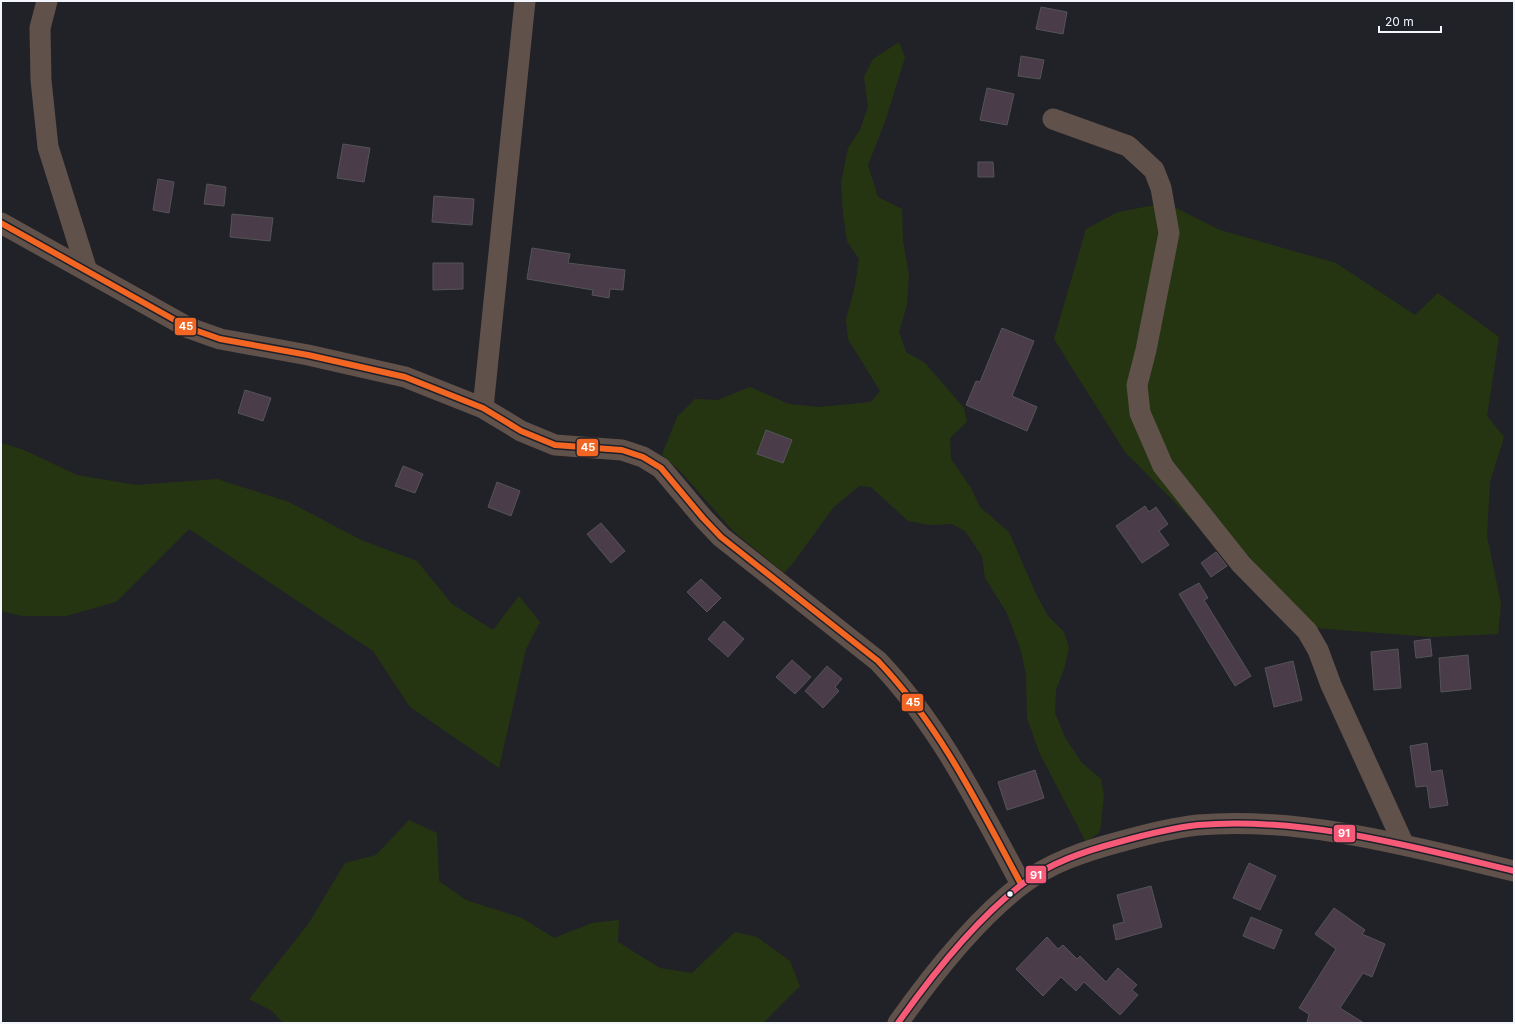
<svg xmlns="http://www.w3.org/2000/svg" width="1515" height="1024" font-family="Inter,sans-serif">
<rect width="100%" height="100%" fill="#212227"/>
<!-- green -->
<path fill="#263511" d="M 899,42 L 905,57 L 886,119 L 868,165 L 878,197 L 902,209 L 903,241 L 909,275 L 907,305 L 899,332 L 906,352 L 925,363 L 964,408 L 967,422 L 950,438 L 951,459 L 971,488 L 980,507 L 1009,532 L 1036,594 L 1048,616 L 1064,632 L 1069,648 L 1065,666 L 1056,690 L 1055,713 L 1066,739 L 1082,763 L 1101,779 L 1104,795 L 1100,832 L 1086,842 L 1040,754 L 1027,718 L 1026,674 L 1021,651 L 1007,613 L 985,578 L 982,556 L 965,531 L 952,524 L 930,525 L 908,521 L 871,487 L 859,486 L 833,508 L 793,563 L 784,573 L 733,531 L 682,473 L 662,455 L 677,417 L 695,399 L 718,400 L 750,387 L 789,404 L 819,407 L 871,402 L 880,391 L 848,339 L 846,319 L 855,286 L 859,259 L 847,241 L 843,214 L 841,183 L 848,148 L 860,130 L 868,107 L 864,77 L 873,59 Z
M 1166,203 L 1220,230 L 1336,263 L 1415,315 L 1438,293 L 1499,337 L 1487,416 L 1504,437 L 1490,482 L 1487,536 L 1501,604 L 1498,634 L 1431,637 L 1315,628 L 1213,541 L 1125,452 L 1054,339 L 1086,229 L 1118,212 Z
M 1,443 L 24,450 L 77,475 L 136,485 L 217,479 L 289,502 L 361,540 L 417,561 L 452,604 L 493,630 L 519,596 L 540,622 L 526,649 L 499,768 L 410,707 L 373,651 L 189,529 L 116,602 L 66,616 L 22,616 L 1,611 Z
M 409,820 L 437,833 L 439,881 L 466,900 L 522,918 L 554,938 L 592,923 L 619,920 L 618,942 L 660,968 L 692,973 L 735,932 L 757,937 L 790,961 L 800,986 L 763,1023 L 283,1023 L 272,1011 L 249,999 L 309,923 L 345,863 L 376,855 Z"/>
<!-- building -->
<path fill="#4a3d49" stroke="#555457" d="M 1041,7 L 1067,12 L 1063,34 L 1036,29 Z
M 1021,56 L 1044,60 L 1040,79 L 1018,76 Z
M 987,88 L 1014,94 L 1007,125 L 980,120 Z
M 343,144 L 370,148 L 364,182 L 337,178 Z
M 978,162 L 993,162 L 994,177 L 978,177 Z
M 158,179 L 174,182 L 169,213 L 153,210 Z
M 207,184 L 226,187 L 224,206 L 204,204 Z
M 434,196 L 474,199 L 472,225 L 432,222 Z
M 232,214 L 273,218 L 270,241 L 230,237 Z
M 532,248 L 570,254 L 568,263 L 625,270 L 623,290 L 610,289 L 609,298 L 592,295 L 593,290 L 527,279 Z
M 433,263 L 463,263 L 463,289 L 433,290 Z
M 1002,328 L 1034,341 L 1012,396 L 1037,407 L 1027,431 L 966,405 L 976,381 L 980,382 Z
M 245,390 L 271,398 L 263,421 L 238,413 Z
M 766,430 L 792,440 L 783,463 L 757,454 Z
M 403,466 L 423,474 L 415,493 L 395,486 Z
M 497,482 L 520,491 L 511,516 L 488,507 Z
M 1145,506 L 1149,512 L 1156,507 L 1168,524 L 1159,531 L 1169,545 L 1142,563 L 1116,526 Z
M 601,523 L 625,551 L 611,563 L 587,534 Z
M 1216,552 L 1227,566 L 1211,577 L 1201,563 Z
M 701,579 L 721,598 L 707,612 L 687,592 Z
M 1199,583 L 1208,598 L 1204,600 L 1251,676 L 1235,686 L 1179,594 Z
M 724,621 L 744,639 L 728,657 L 708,639 Z
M 1430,639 L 1432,656 L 1416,658 L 1414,641 Z
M 1398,649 L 1401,688 L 1374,690 L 1371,652 Z
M 1468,655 L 1471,689 L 1441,692 L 1439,658 Z
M 792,660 L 811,677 L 795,694 L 776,677 Z
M 1293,661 L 1302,700 L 1274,707 L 1265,668 Z
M 827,666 L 842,679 L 835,687 L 839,691 L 823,708 L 805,691 Z
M 1427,743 L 1431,772 L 1442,770 L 1448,805 L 1430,808 L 1427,786 L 1416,787 L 1410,746 Z
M 1035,770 L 1044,798 L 1007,810 L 998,782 Z
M 1249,863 L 1276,876 L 1260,910 L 1233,898 Z
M 1151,886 L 1162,927 L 1116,940 L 1113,925 L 1124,922 L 1117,895 Z
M 1334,908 L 1365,930 L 1362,934 L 1385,944 L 1372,977 L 1363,973 L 1340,1008 L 1364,1023 L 1307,1023 L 1309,1014 L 1299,1008 L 1336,949 L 1315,934 Z
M 1251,917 L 1282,930 L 1274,949 L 1243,936 Z
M 1047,937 L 1058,949 L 1063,945 L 1077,959 L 1080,956 L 1106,982 L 1118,968 L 1137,985 L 1132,990 L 1138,995 L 1120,1015 L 1084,982 L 1076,991 L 1061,977 L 1043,996 L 1016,969 Z"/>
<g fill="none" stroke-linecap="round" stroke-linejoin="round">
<!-- minor -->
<path stroke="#60514b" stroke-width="21" d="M 47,1 L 40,28 L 41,80 L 48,147 L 87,271
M 1053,119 L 1128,146 L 1154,170 L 1161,188 L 1169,233 L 1146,350 L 1137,385 L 1140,413 L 1163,466 L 1241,564 L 1307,631 L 1318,650 L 1331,685 L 1404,845
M 1,223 L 189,328 L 220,339 L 308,355 L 405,377 L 483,408 L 521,431 L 555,445 L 622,450 L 643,457 L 661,468 L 703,518 L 721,537 L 878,661 C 940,726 979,806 1021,884
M 483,408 L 525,1
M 898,1023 C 932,975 974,921 1021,885 C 1049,863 1085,851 1119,842 C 1144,835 1171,828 1198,825 C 1301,816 1414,847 1514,871"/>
<!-- bus-1 casing -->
<g stroke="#1e212a" stroke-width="9">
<path id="bus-1" d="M 1,223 L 189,328 L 220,339 L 308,355 L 405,377 L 483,408 L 521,431 L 555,445 L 622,450 L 643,457 L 661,468 L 703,518 L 721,537 L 878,661 C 940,726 979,806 1021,884"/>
</g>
<!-- bus-2 casing -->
<g stroke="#1e212a" stroke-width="9">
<path id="bus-2" d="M 898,1023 C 932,975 974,921 1021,885 C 1049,863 1085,851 1119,842 C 1144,835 1171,828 1198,825 C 1301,816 1414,847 1514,871"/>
</g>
<!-- bus-1 -->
<use href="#bus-1" stroke="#f26522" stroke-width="6"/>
<!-- bus-2 -->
<use href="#bus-2" stroke="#f75a77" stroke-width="6"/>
</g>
<!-- markers -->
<circle fill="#f2f5fb" stroke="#1e212a" stroke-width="1.5" cx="1010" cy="894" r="3.5"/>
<g stroke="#1e212a" stroke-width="1.5">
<rect x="174" y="317" width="23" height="19" rx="4" fill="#f26522"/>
<rect x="576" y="438" width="23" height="19" rx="4" fill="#f26522"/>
<rect x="901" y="693" width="23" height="19" rx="4" fill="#f26522"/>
<rect x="1333" y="824" width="23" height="19" rx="4" fill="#f75a77"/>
<rect x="1025" y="865" width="22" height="19" rx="4" fill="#f75a77"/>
</g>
<g font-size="11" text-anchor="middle" font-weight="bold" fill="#fff">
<text x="186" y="330">45</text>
<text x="588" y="451">45</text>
<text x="913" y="706">45</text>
<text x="1344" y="837">91</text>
<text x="1036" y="879">91</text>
</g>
<!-- border -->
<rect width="1515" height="1024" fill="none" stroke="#f2f5fb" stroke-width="4"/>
<!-- scale -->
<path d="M1379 26v6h62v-6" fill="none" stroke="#f2f5fb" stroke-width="2"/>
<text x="1385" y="26" font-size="12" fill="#f2f5fb" stroke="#1e212a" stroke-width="3" paint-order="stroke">20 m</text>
</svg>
